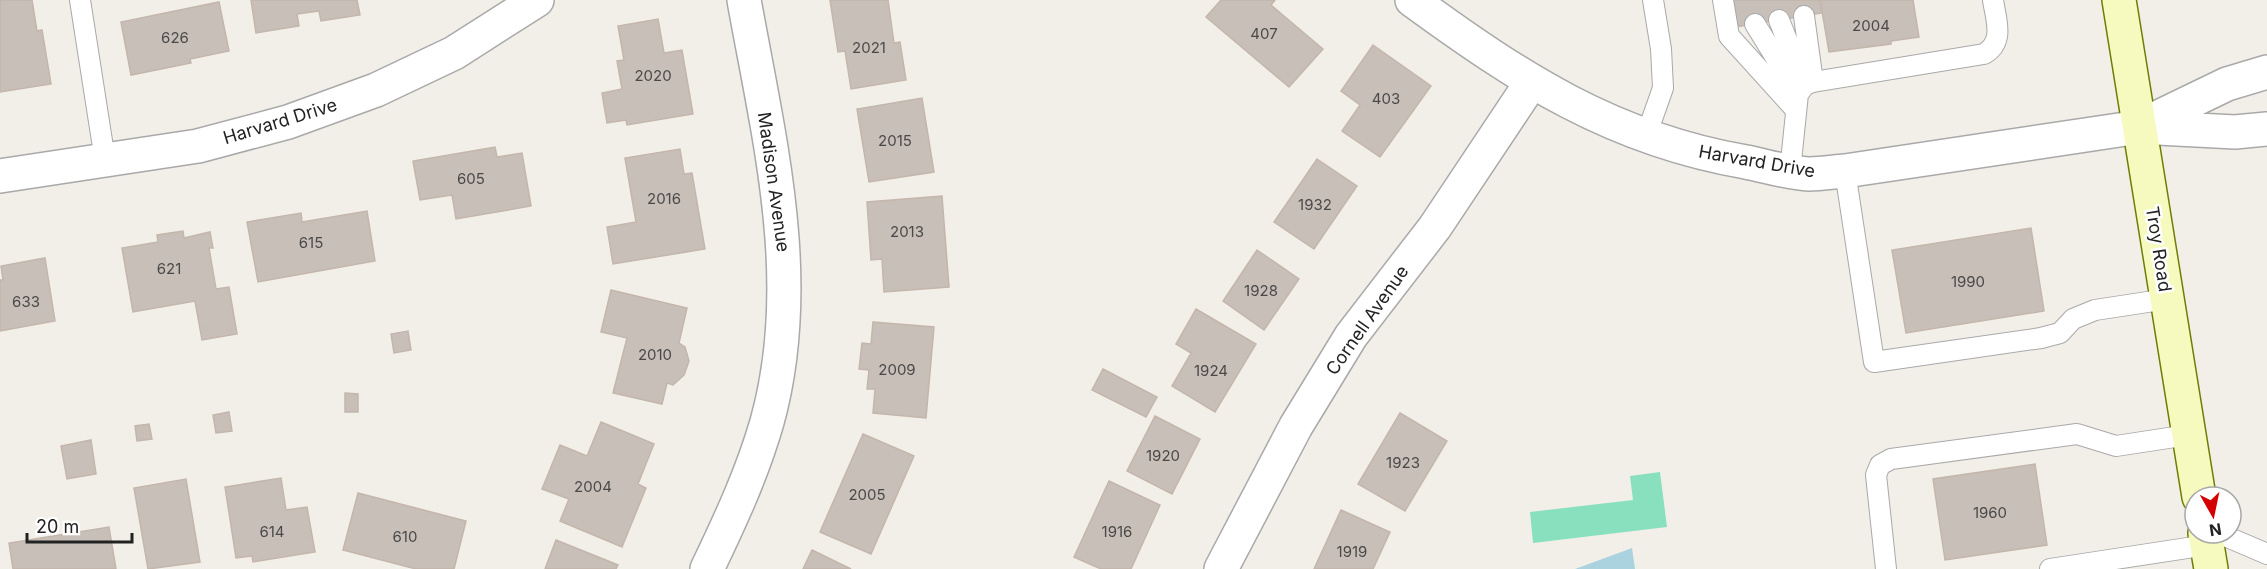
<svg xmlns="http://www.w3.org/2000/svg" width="2267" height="569" font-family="Inter,sans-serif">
<rect width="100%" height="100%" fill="#f2efe9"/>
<!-- pitch -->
<path fill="#88e0be" d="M 1660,472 L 1667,527 L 1533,543 L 1530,512 L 1633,500 L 1630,476 Z"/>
<!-- water -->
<path fill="#aad3df" d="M 1632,548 L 1635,569 L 1575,569 Z"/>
<!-- building -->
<path fill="#c7bfb8" stroke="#c4b6ab" stroke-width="1.5" d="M 0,0 L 32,0 L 37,31 L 42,30 L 51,84 L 0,92 Z
M 251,0 L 357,0 L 360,15 L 321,21 L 319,11 L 297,14 L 299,26 L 256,33 Z
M 830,0 L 888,0 L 894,43 L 900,42 L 906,80 L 851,89 L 845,51 L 838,52 Z
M 1221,0 L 1275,0 L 1271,5 L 1323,49 L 1289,87 L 1206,17 Z
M 1731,0 L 1820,0 L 1822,13 L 1736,27 Z
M 1820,0 L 1913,0 L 1919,37 L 1891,41 L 1891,44 L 1829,52 Z
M 219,2 L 229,51 L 190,59 L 191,63 L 131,75 L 121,22 Z
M 658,19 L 664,53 L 682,50 L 693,114 L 627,125 L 626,120 L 607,123 L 602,93 L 622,89 L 617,61 L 624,60 L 618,26 Z
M 1373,45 L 1431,86 L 1380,157 L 1342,131 L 1360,105 L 1341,91 Z
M 922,98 L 934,172 L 869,182 L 857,109 Z
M 495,147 L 497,157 L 522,153 L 531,206 L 456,219 L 452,195 L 420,200 L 413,161 Z
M 680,149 L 684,174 L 692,173 L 705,249 L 613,264 L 607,227 L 636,222 L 625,158 Z
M 1317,159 L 1357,186 L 1314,249 L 1274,222 Z
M 942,196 L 949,287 L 884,292 L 882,259 L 871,260 L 867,202 Z
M 367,211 L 375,261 L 258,282 L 247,222 L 301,213 L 302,222 Z
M 2031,228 L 2044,311 L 1906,333 L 1892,250 Z
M 183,231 L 184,238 L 210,232 L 213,248 L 209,248 L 216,289 L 229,287 L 237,334 L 202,340 L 195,301 L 133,312 L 122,248 L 158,242 L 157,235 Z
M 1257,250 L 1299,279 L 1264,330 L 1223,301 Z
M 45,258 L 55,321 L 0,331 L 0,280 L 3,280 L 1,266 Z
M 611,290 L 687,308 L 679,343 L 685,347 L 689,361 L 684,375 L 673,385 L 667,383 L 662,404 L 613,393 L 627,338 L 601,332 Z
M 1196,309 L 1256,344 L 1215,412 L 1172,386 L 1191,353 L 1176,344 Z
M 873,322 L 934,327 L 926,418 L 873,413 L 875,389 L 867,389 L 869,370 L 859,369 L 862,343 L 871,344 Z
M 408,331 L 411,350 L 394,353 L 391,334 Z
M 1103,369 L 1157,397 L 1146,417 L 1092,390 Z
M 345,393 L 358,394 L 358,412 L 345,412 Z
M 229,412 L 232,431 L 216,433 L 213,415 Z
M 1400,413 L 1447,441 L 1405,511 L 1358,484 Z
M 1155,416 L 1200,439 L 1172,494 L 1127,471 Z
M 601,422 L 654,444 L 638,484 L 646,488 L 622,547 L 560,521 L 569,499 L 542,489 L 560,445 L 587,456 Z
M 149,424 L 152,439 L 137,441 L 135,426 Z
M 863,434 L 914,456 L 871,554 L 820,532 Z
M 91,440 L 96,474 L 67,479 L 61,446 Z
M 2035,464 L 2047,545 L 1945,560 L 1933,479 Z
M 281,478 L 286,510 L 307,507 L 315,552 L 253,562 L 252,556 L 236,558 L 225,487 Z
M 186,479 L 200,562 L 148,569 L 134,488 Z
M 1109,481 L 1160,505 L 1131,569 L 1101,569 L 1074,557 Z
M 358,493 L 466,521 L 454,569 L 416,569 L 343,550 Z
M 1341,510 L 1390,532 L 1373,569 L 1314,569 Z
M 109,527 L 116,569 L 13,569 L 9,543 Z
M 556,540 L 618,565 L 616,569 L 545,569 Z
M 812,550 L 851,569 L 803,569 Z"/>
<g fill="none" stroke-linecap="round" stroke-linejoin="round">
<!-- lane casing -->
<g stroke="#a9a9a9" stroke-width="22">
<path id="lane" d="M 80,0 L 105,160
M 1723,0 L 1729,36 L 1795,109
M 1804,16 L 1813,82
M 1779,20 L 1805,85
M 1755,24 L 1798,94
M 1646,136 L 1663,88 L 1661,49 L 1653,0
M 1790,171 L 1798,94 L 1805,85 L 1813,82 L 1984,54 C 2005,42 1996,20 1993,0
M 1845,171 L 1874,362 L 2041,338 L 2060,333 L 2073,319 L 2095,310 L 2167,299
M 2218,533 L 2267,554
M 1886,569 L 1876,475 L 1880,465 L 1891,459 L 2077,434 L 2116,446 L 2188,435
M 2050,569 L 2207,545"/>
</g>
<!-- street casing -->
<g stroke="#a9a9a9" stroke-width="36">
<path id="street" d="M 1412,0 C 1519,78 1612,139 1746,162 C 1766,166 1788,173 1809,174 C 1821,174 1833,172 1845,171 L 2139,127 L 2235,132 L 2267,129
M 2142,125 L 2227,84 L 2267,72
M 0,176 L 198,146 L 288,122 L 376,90 L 454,53 L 537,0
M 707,569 C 730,521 752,474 767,422 C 806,282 769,139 744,0
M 1221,569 L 1296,426 L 1351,336 L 1435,227 L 1531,83"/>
</g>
<!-- secondary casing -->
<g stroke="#707d05" stroke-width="36">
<path id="secondary" d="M 2119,0 L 2199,497
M 2205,533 L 2211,569"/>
</g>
<!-- lane -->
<use href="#lane" stroke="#fff" stroke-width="20"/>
<!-- street -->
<use href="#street" stroke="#fff" stroke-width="33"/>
<!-- secondary -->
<use href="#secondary" stroke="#f7fabf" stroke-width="33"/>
</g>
<g text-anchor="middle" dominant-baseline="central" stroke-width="5" stroke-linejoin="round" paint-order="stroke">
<!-- number labels -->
<g font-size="15" fill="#4b4948">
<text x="1871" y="25">2004</text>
<text x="1264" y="33">407</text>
<text x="175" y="37">626</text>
<text x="869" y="47">2021</text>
<text x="653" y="75">2020</text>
<text x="1386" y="98">403</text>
<text x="895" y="140">2015</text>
<text x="471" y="178">605</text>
<text x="664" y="198">2016</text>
<text x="1315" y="204">1932</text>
<text x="907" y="231">2013</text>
<text x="311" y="242">615</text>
<text x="169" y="268">621</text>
<text x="1968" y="281">1990</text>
<text x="1261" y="290">1928</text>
<text x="26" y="301">633</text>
<text x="655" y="354">2010</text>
<text x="897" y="369">2009</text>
<text x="1211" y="370">1924</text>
<text x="1163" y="455">1920</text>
<text x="1403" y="462">1923</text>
<text x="593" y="486">2004</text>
<text x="867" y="494">2005</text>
<text x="1990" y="512">1960</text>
<text x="272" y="531">614</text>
<text x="1117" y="531">1916</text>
<text x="405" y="536">610</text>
<text x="1352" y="551">1919</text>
</g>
<!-- street labels -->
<g font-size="18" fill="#222" stroke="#fff">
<text transform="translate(280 121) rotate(-17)">Harvard Drive</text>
<text transform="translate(1757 161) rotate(10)">Harvard Drive</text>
<text transform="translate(774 182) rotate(82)">Madison Avenue</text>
<text transform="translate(2159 249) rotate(81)">Troy Road</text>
<text transform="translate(1367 320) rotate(-55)">Cornell Avenue</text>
</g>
</g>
<!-- north arrow -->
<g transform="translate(2213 515) rotate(171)"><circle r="28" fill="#ffffff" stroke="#a7a7a7" stroke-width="1.5"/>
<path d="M0-4.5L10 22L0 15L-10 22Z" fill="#d40000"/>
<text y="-9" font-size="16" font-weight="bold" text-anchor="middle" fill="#222222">N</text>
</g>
<!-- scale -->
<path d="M27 533v9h105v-9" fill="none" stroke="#222222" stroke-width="3"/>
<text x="36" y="533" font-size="18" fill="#222222" stroke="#ffffff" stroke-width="4.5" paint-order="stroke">20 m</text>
</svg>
